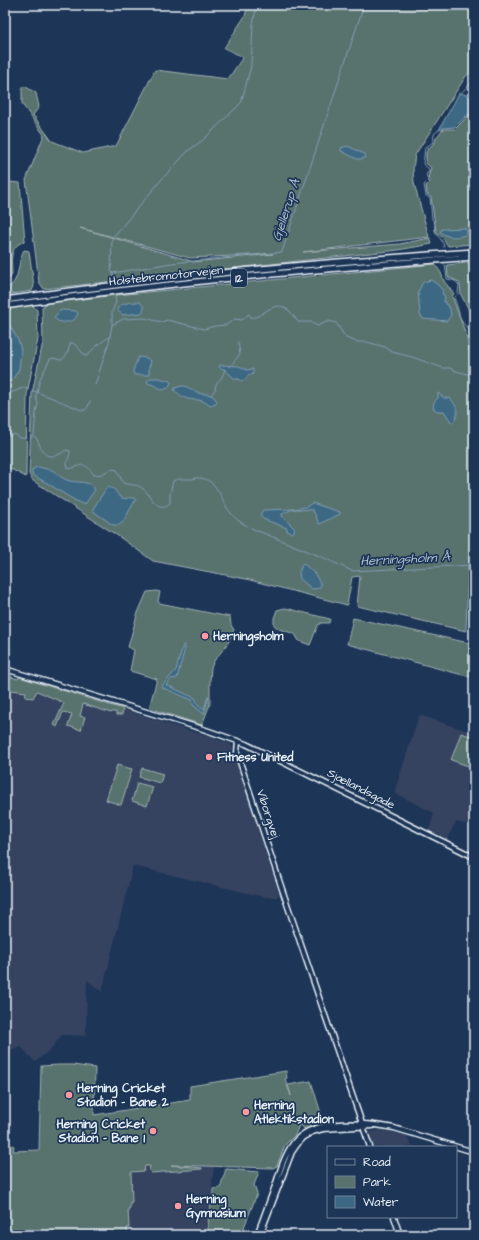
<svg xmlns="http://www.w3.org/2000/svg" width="479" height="1240" font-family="'Architects Daughter',sans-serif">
<rect width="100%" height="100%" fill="#1d3557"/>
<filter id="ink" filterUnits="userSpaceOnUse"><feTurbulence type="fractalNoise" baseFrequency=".025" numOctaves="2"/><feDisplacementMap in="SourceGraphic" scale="8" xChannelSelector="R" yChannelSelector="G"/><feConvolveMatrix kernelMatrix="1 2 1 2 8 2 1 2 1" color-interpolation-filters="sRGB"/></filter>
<g filter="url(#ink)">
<!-- built -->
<path fill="#344261" d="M 5,674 L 123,709 L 231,744 L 279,894 L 277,897 L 264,897 L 133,866 L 102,992 L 87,980 L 86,1036 L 62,1035 L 49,1051 L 35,1062 L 20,1046 L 5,1053 Z
M 419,715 L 474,733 L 474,824 L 464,824 L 456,822 L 447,839 L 429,830 L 434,813 L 394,793 Z
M 379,1130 L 389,1131 L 407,1136 L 411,1145 L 415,1147 L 374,1147 L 369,1132 Z
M 188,1165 L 214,1166 L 207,1235 L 128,1235 L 126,1166 Z"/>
<!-- green -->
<path fill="#59726e" stroke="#a0b2b3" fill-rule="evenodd" d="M 248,5 L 474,5 L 474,69 L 466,76 L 415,155 L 413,169 L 414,183 L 429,237 L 303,252 L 400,244 L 430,238 L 432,244 L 398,250 L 44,289 L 39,282 L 26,180 L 44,135 L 22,104 L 22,87 L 26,87 L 36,93 L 39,107 L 33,115 L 52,141 L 83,153 L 116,146 L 155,70 L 228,79 L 243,57 L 224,48 L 245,16 ZM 80,228 L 190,258 L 273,254 L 193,262 L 188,260 Z
M 474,108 L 474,244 L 448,246 L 443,238 L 436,232 L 431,197 L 427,194 L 426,186 L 430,182 L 428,177 L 431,168 L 426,163 L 426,153 L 428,149 L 435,142 L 436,138 L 443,129 L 455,129 L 472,112 Z
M 5,178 L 10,182 L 20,183 L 25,241 C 8,247 12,260 12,275 L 5,283 Z
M 24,250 L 29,251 L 34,286 L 32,291 L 5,295 L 5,289 C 21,284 17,261 24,250 Z
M 474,262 L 474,329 L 468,308 L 461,295 L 460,284 L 457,281 L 448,277 L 447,265 Z
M 435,264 L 441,273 L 444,281 L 454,294 L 452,296 L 466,335 L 473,371 L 474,360 L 474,566 L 468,567 L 466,631 L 357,606 L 360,576 L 352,577 L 347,605 L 246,579 L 153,561 L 118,536 L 32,480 L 29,474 L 32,393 L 43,342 L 42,307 L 48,303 L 117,295 Z
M 32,305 L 37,310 L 38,339 L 27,394 L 26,477 L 5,466 L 5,309 Z
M 157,591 L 160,592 L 158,601 L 159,603 L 230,617 L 231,625 L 234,630 L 228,643 L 214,661 L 211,668 L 210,680 L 210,704 L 202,725 L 149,708 L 157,679 L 130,671 L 134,650 L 128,647 L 137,615 L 147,592 Z
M 285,608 L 330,619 L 329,623 L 321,623 L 318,625 L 310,645 L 299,641 L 295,634 L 279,629 L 274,625 L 274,618 L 277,610 Z
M 353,618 L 474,644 L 474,678 L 347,644 Z
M 5,675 L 18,679 L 19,677 L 123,709 L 122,715 L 116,715 L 116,712 L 112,712 L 111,713 L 83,704 L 80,716 L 85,717 L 81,730 L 68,726 L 72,714 L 63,712 L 57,727 L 54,725 L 64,703 L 37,691 L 33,698 L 25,697 L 26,692 L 11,690 L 6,688 L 5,690 Z
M 461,733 L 474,737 L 474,768 L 451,760 Z
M 117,765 L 132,769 L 121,805 L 106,800 Z
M 142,768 L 163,774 L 160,783 L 139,777 Z
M 137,783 L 153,787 L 147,806 L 132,801 Z
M 59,1065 L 73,1065 L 95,1068 L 94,1115 L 190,1100 L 190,1086 L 286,1071 L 287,1078 L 285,1079 L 291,1096 L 288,1085 L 311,1081 L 324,1123 L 304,1129 L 300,1123 L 295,1135 L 285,1145 L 277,1166 L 273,1168 L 171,1165 L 202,1168 L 202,1169 L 151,1173 L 149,1171 L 150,1166 L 145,1166 L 144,1171 L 131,1172 L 132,1202 L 130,1202 L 130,1208 L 128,1209 L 129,1228 L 127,1228 L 128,1235 L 5,1235 L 5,1143 L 14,1146 L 13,1151 L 39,1150 L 41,1066 Z
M 226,1169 L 259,1172 L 254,1185 L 257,1194 L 241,1235 L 209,1235 C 207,1228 210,1221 207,1214 L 210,1211 L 211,1204 L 212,1204 L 213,1189 L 220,1188 Z"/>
<!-- water -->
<path fill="#3d6884" stroke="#819fb2" d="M 459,93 C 472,95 471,99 469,110 L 472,112 L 466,116 L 455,127 L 443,128 L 439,130 C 445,117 453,106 459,93 Z
M 347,146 C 354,148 358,152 365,154 L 366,157 L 362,159 L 357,159 L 341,151 L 341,148 Z
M 465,228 L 467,231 L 465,235 C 457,238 447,238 440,232 L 442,229 Z
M 431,280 L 438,285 L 443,291 L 442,294 L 445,296 L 444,301 L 450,309 L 451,315 L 447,321 L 423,319 L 420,314 L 418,292 L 423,282 Z
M 140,302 L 144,307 L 143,311 L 141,313 L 123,315 L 117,310 C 119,302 133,302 140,302 Z
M 61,310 L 76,311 L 78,314 L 74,320 C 67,322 59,325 54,317 Z
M 5,324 L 9,324 L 19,342 L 21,351 L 19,369 L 13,379 L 5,383 Z
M 138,357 L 147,358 L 151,362 L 149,367 L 149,375 L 134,375 L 133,371 Z
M 220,365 L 239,366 L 247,370 L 253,369 L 253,373 L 252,375 L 249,374 L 246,379 L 242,381 L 239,379 L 235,379 L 224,369 L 220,368 L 219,366 Z
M 151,378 L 159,378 L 170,381 L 171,383 L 168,388 L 163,390 L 156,386 L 148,383 L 147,381 Z
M 181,386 L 185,386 L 201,394 L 208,394 L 213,396 L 217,401 L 216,404 L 210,406 C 201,398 199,401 188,399 C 183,398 178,393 174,390 L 175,388 Z
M 438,393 L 444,398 L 450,398 C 458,408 460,412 453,423 L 451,422 L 444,411 L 437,411 L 433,408 L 434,402 L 438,398 Z
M 39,467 C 44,469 49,469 54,471 C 58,474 61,478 67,480 C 76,484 90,479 95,490 L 85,504 L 82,504 C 65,496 51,484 34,476 L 32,474 L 32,470 L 35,468 Z
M 107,487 L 114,489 C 125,506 125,494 136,499 L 123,522 L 119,525 L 113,525 L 93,511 L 93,509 Z
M 312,503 L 340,512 L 340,514 L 319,524 L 313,510 L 293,509 L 282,514 L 282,516 L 295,529 L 293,533 L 287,531 L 287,528 L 263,519 L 260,515 L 263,510 L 293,509 L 306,507 Z
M 304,564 L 315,574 L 321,585 L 319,588 L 312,589 L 300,579 L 299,572 L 302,565 Z
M 183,645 L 185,645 L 185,648 L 177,678 L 171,679 L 166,685 L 195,698 L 197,703 L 202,709 L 204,709 L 208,696 L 209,696 L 204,714 L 193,705 L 192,700 L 161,687 L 176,670 Z"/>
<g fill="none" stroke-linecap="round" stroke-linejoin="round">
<!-- stream -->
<path stroke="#819fb2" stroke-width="1" d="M 460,94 L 474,80
M 440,129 L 434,134 L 433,142 L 425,148 L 423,164 L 429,169 L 429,172 L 426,174 L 428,181 L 424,185 L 426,196 L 430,198 L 432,219 L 435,224 C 432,235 443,237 444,247
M 114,236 L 162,179 L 188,151 L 204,139 L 241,103 L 251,66 L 253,24 L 257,5
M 112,239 L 111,271 L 113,273 L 113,280
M 445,265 L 447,279 L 455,281 L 459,285 L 458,294
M 113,273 L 172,263 L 282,252 L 364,5
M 456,296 L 454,298 C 460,309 458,323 470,330 L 469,348 L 471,351
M 112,325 L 123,319 L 144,318 L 162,322 L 167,320 L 204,329 L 215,326 L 226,325 L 235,319 L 242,320 L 249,314 L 251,317 C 256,318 258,316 263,313 C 280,301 286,305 298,322 L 311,322 L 317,326 L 329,321 L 336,323 L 346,338 L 357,342 L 367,342 L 385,347 L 392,352 L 412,357 L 443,368 L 450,368 L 456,371 L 471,375 L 474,373
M 472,354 L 474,362
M 230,367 L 240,354 L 238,342
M 95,385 L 109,342 L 112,325 L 112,312 L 116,302 L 115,297
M 31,390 L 55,399 L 81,410 L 85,410 L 88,407 L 90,401
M 5,395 L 23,388 L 28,389
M 211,395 L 215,390 L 216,384 L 222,377 L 225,369
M 34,436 L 36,411 L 38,404 L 36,397 L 40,379 L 50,359 L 53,358 L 61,360 C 68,356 68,349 71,342 L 77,346 L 85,356 L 87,356 L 94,348 L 110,336
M 31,438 L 34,436 C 38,439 39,445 42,450 C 47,460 59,456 66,450 L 70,451 C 70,459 64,462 69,469 C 84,465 84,461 94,475 L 102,474 L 111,469 L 117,470 L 123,483 C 129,485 137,484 142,488 C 152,495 156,514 170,503 L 170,494 L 173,481 C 179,478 184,479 191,479 C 194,479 198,477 200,478 C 218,480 221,500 230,512 C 234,518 240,522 247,526
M 5,439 C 11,434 14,432 20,438 L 27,438
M 471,439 L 474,395
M 471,443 L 474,452
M 251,528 L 322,557 L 352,571 L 474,565"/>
<!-- secondary casing -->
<g stroke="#e8f1f8" stroke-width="7">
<path id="secondary" d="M 5,669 L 203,729 L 246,744 L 474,857
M 238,741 L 237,753 L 283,892 L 370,1147
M 394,1217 L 400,1235
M 257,1235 C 263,1219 269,1202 275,1186 C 280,1171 285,1151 297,1139 C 318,1118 367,1123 394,1128 L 474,1152
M 260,1235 L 292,1152 L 302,1138 L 312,1132 L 323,1129 L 372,1126"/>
</g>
<!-- highway casing -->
<g stroke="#e8f1f8" stroke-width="8">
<path id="highway" d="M 5,300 C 160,277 317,262 474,252
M 5,306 C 160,283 317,269 474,257"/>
</g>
<!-- secondary -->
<use href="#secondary" stroke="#1d3557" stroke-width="4"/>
<!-- highway -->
<use href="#highway" stroke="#1d3557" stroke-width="5"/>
</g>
</g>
<!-- markers -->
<g fill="#ff9aa2" stroke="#1d3557" stroke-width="1.5">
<circle cx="205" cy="636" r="4"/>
<circle cx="209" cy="757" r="4"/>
<circle cx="69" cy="1095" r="4"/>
<circle cx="246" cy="1112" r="4"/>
<circle cx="153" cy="1131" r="4"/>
<circle cx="178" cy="1206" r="4"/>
</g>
<g text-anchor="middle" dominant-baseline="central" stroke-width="3.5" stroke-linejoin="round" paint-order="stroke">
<!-- shield labels -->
<rect fill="#1d3557" stroke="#abb9c8" stroke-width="1" x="231" y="269" width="16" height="18" rx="3"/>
<g font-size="11" font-weight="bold" fill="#e8f1f8">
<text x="239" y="278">12</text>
</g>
<!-- street labels -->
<g font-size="12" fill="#e8f1f8" stroke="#1d3557">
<text transform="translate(166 276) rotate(-6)">Holstebromotorvejen</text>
<text transform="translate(361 789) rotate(27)">Sjællandsgade</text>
<text transform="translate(268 814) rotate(72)">Viborgvej</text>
</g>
<!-- poi labels -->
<g font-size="12" font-weight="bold" fill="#e8f1f8" stroke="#1d3557" text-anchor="start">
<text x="213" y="636">Herningsholm</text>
<text x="217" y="757">Fitness United</text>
<text x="77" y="1088">Herning Cricket<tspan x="77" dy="14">Stadion - Bane 2</tspan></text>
<text x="254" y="1105">Herning<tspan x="254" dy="14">Atlektikstadion</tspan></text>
<text x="145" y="1124" text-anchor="end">Herning Cricket<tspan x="145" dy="14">Stadion - Bane 1</tspan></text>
<text x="186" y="1199">Herning<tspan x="186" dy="14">Gymnasium</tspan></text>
</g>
<!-- water labels -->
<g font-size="13" font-style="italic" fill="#acc1cf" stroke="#1d3557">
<text transform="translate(286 210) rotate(-72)">Gjellerup Å</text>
<text transform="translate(405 559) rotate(-3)">Herningsholm Å</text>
</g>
</g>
<!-- margin -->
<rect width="479" height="1240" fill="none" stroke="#1d3557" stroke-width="20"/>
<rect x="10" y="10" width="459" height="1220" fill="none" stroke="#e8f1f8" stroke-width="1.5" filter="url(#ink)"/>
<!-- legend -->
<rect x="327" y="1146" width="130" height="72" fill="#1d3557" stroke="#6e8097"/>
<rect x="335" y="1159" width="20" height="6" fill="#1d3557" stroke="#6e8097"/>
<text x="363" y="1166" font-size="12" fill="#e8f1f8">Road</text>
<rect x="335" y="1176" width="20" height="12" fill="#59726e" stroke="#6e8097"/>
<text x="363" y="1186" font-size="12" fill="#e8f1f8">Park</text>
<rect x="335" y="1196" width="20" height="12" fill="#3d6884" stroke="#6e8097"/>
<text x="363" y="1206" font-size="12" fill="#e8f1f8">Water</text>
</svg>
